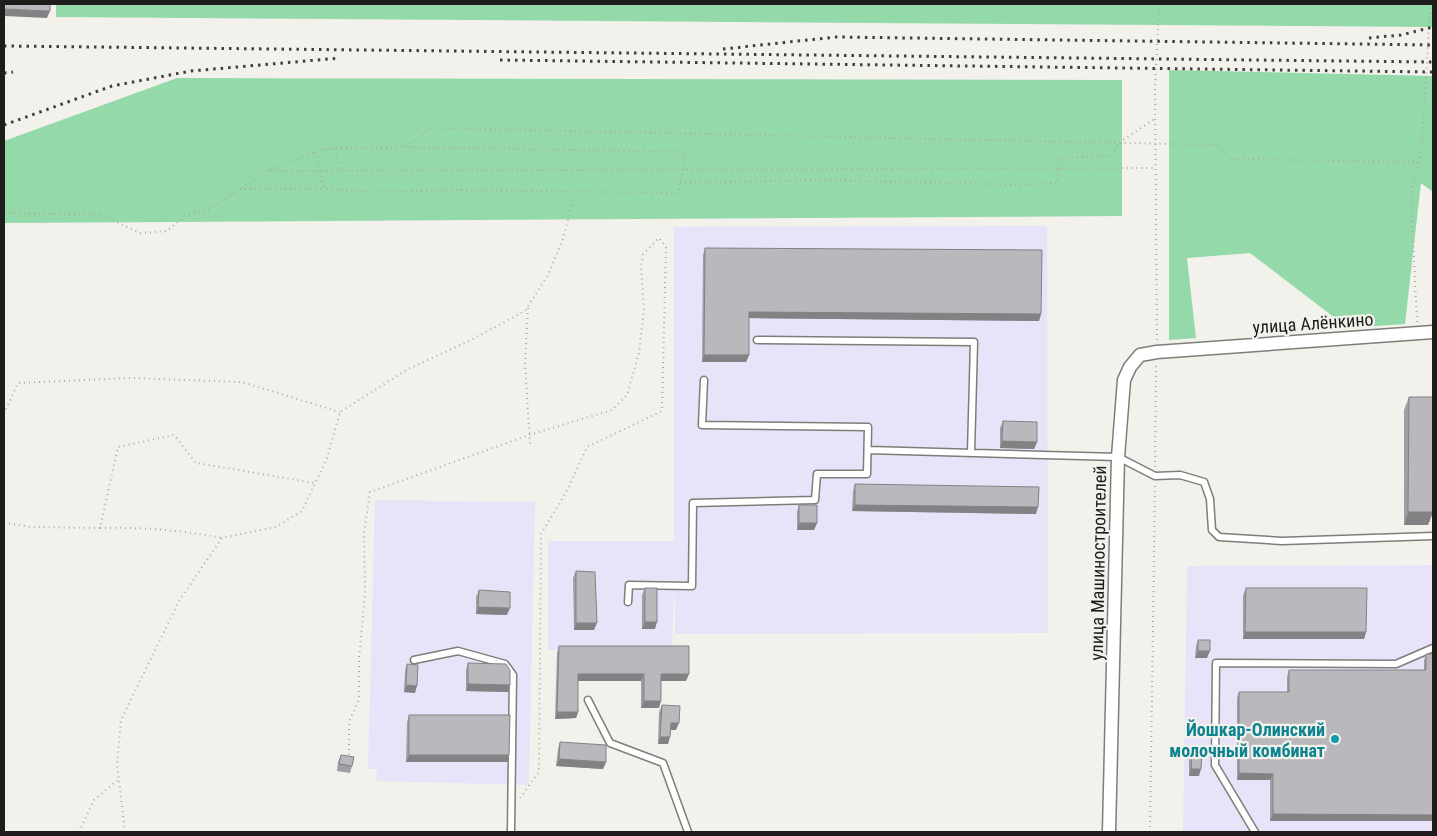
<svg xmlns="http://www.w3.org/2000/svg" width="1437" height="836" font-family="'Roboto Condensed',sans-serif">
<rect width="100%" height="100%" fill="#f2f1eb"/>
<!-- industrial -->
<path fill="#e8e3f9" d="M 1047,226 L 1048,633 L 675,634 L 674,572 L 672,650 L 548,650 L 548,541 L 674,541 L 674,227 Z
M 375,500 L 535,502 L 529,785 L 376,781 L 377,769 L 368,769 Z
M 1433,565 L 1433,832 L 1183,832 L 1187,566 Z"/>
<!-- green -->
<path fill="#94d9aa" d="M 56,4 L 1433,4 L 1433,27 L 56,17 Z
M 1169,70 L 1433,76 L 1433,192 L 1421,183 L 1405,324 L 1348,328 L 1250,253 L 1187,258 L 1196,338 L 1169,340 Z
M 177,78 L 1122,80 L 1122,216 L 4,223 L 4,141 Z"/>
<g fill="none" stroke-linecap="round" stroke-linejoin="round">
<!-- lane casing -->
<g stroke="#7e7d78" stroke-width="9">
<path id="lane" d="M 757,340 L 974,342 L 971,453
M 868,450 L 1118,457 L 1155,476 L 1180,475 L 1204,482 L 1210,499 L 1212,530 L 1219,537 L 1282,541 L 1433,536
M 628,602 L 629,585 L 692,586 L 693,503 L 815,500 L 817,474 L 867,474 L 868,427 L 702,425 L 704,380
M 414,660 L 458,651 L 505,664 L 513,675 L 511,832
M 588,700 L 610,743 L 663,763 L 688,832
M 1255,832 L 1215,765 L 1216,663 L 1396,664 L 1433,648"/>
</g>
<!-- street casing -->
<g stroke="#7e7d78" stroke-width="15">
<path id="street" d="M 1109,832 L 1118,457 L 1124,380 L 1130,367 L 1140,355 L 1157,352 L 1433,332"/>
</g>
<!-- path -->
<path stroke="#acaba7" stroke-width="2" stroke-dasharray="1 4" stroke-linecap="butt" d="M 335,148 L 340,170
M 314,152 L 325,189 L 373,192 L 456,190 L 678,193 L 686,152 L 405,147
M 270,170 L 323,149 L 405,147 L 431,128 L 1218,145 L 1230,159 L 1418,162
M 680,183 L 823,180 L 1027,185 L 1057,183 L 1059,158 L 1111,156 L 1120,142 L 1156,118
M 240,189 L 325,189
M 4,213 L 102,215 L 140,233 L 167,231 L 186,215 L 207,211 L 267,171 L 1156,168
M 528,308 L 525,363 L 530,445
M 1417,322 L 1411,194 L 1422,144 L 1430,11 L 1432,4
M 1157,340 L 1155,88 L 1159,4
M 4,414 L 18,383 L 129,378 L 242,382 L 340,412
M 1155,467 L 1156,365
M 4,523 L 32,527 L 100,528 L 118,447 L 174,435 L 196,463 L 315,483
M 100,528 C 142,527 181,530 222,538
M 349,755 L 349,722 L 359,699 L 359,658 L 365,594 L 364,533 L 370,492 L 529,435 L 612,410 L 627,395 L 639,353 L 644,310 L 641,267 L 643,254 L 659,238 L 666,247 L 662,411 L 587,447 L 568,489 L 541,534 L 539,772 L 520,798
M 79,832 L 94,800 L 119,779
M 125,832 L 117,764 L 121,720 L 179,601 L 222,538 L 276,527 L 302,511 L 327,458 L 340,412 L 408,369 L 469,341 L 525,311 L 548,275 L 563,239 L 575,193
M 1150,832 L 1155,485"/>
<!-- lane -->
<use href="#lane" stroke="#fff" stroke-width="6"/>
<!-- street -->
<use href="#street" stroke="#fff" stroke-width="12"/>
<!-- rail -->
<path stroke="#403f3d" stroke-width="3" stroke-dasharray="2.5 5" stroke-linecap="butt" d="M 1369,38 L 1401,35 L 1433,27
M 4,46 L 1433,62
M 723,49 L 836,37 L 1433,45
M 500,60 L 1433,72
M 4,73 L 13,72
M 4,125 L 112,86 L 191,71 L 340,58"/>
</g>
<!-- wall -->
<path fill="#a09ea2" d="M 705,248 L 1041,314 L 1039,321 L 749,318 L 749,355 L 746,362 L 702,362 L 703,255 Z
M 1409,397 L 1433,512 L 1428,525 L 1404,525 L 1404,410 Z
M 1003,421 L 1037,442 L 1034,449 L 1000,448 L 1000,428 Z
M 855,484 L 1036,514 L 852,511 L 853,491 Z
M 799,505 L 817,523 L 814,530 L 797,530 L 797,512 Z
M 576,571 L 594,630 L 574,630 L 573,578 Z
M 645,588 L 655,629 L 642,629 L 642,595 Z
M 1246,588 L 1366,632 L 1364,639 L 1243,639 L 1243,595 Z
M 479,590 L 507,615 L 476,614 L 476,597 Z
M 1198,640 L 1207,658 L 1195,658 L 1196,646 Z
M 559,646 L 686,681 L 661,681 L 659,708 L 641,708 L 641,681 L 578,681 L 578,712 L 576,718 L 555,719 L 557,653 Z
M 1426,654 L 1433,821 L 1270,821 L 1270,780 L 1237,780 L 1237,698 L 1239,692 L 1287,692 L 1287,677 L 1289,670 L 1424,670 L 1424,661 Z
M 468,663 L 510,685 L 508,692 L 466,691 L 466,670 Z
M 407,664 L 415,693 L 404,692 L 405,671 Z
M 662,705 L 676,730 L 671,730 L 668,744 L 658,744 L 659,712 Z
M 409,715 L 509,755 L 507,762 L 406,762 L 407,722 Z
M 560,742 L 606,762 L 603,769 L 556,766 L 558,749 Z
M 1192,751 L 1199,776 L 1189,776 L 1189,758 Z
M 341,755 L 352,766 L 350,773 L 337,771 L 338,762 Z"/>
<!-- shaded-wall -->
<path fill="#828184" d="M 4,9 L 50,11 L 47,18 L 4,16 Z
M 749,312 L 1041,314 L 1039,321 L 746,318 Z
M 704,355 L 749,355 L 746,362 L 702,362 Z
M 1002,441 L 1037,442 L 1034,449 L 1000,448 Z
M 855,505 L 1038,507 L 1036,514 L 852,511 Z
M 1408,512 L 1433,512 L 1428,525 L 1404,525 Z
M 799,523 L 817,523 L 814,530 L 797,530 Z
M 478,607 L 510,608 L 507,615 L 476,614 Z
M 645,622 L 657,622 L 655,629 L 642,629 Z
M 576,623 L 597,623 L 594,630 L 574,630 Z
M 1245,632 L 1366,632 L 1364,639 L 1243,639 Z
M 1198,651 L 1210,651 L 1207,658 L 1195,658 Z
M 578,674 L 644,674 L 641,681 L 576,681 Z
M 661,674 L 689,674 L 686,681 L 659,681 Z
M 468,684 L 510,685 L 508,692 L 466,691 Z
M 406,685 L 417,686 L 415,693 L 404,692 Z
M 644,701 L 661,701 L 659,708 L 641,708 Z
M 557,712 L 578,712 L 576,718 L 555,719 Z
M 671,723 L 679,723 L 676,730 L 668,730 Z
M 660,737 L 670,737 L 668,744 L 658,744 Z
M 409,755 L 509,755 L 507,762 L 406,762 Z
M 559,759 L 606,762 L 603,769 L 556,766 Z
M 1191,769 L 1201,769 L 1199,776 L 1189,776 Z
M 1239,773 L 1273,774 L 1270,780 L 1237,780 Z
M 1273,814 L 1433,815 L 1433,821 L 1270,821 Z"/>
<!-- building -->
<path fill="#bab8bc" stroke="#828184" d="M 4,4 L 50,4 L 50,11 L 4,9 Z
M 705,248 L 1042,250 L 1041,314 L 749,312 L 749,355 L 704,355 Z
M 1409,397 L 1433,397 L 1433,512 L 1408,512 Z
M 1003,421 L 1037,422 L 1037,442 L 1002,441 Z
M 855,484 L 1039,487 L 1038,507 L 855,505 Z
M 799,505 L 817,505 L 817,523 L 799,523 Z
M 576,571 L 595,572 L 597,623 L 576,623 Z
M 645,588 L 657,588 L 657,622 L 645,622 Z
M 1246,588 L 1367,588 L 1366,632 L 1245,632 Z
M 479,590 L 510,592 L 510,608 L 478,607 Z
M 1198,640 L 1210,640 L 1210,651 L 1198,651 Z
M 559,646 L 689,646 L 689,674 L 661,674 L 661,701 L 644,701 L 644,674 L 578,674 L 578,712 L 557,712 Z
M 1426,654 L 1433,654 L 1433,815 L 1273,814 L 1273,774 L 1239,773 L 1239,692 L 1289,692 L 1289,670 L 1426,670 Z
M 468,663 L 506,664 L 510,670 L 510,685 L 468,684 Z
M 407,664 L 418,665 L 417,686 L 406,685 Z
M 662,705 L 680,706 L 679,723 L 671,723 L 670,737 L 660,737 Z
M 409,715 L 510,715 L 509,755 L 409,755 Z
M 560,742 L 606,745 L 606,762 L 559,759 Z
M 1192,751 L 1202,752 L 1201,769 L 1191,769 Z
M 341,755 L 354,757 L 352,766 L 339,764 Z"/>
<!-- markers -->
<circle fill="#0f9aa8" stroke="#f2f1eb" stroke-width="2" cx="1335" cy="739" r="5"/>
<g text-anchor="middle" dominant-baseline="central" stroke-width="4.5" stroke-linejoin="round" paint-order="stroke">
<!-- street labels -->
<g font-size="18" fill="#1e1d1c" stroke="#f2f1eb">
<text transform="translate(1313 323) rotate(-4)">улица Алёнкино</text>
<text transform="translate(1098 563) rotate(-89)">улица Машиностроителей</text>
</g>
<!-- culture labels -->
<g font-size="18" font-weight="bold" fill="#0d838f" stroke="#f2f1eb" text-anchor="end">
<text x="1325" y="729">Йошкар-Олинский<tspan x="1325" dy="21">молочный комбинат</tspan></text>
</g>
</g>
<!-- border -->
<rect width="1437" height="836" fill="none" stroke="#1e1d1c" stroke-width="10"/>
</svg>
